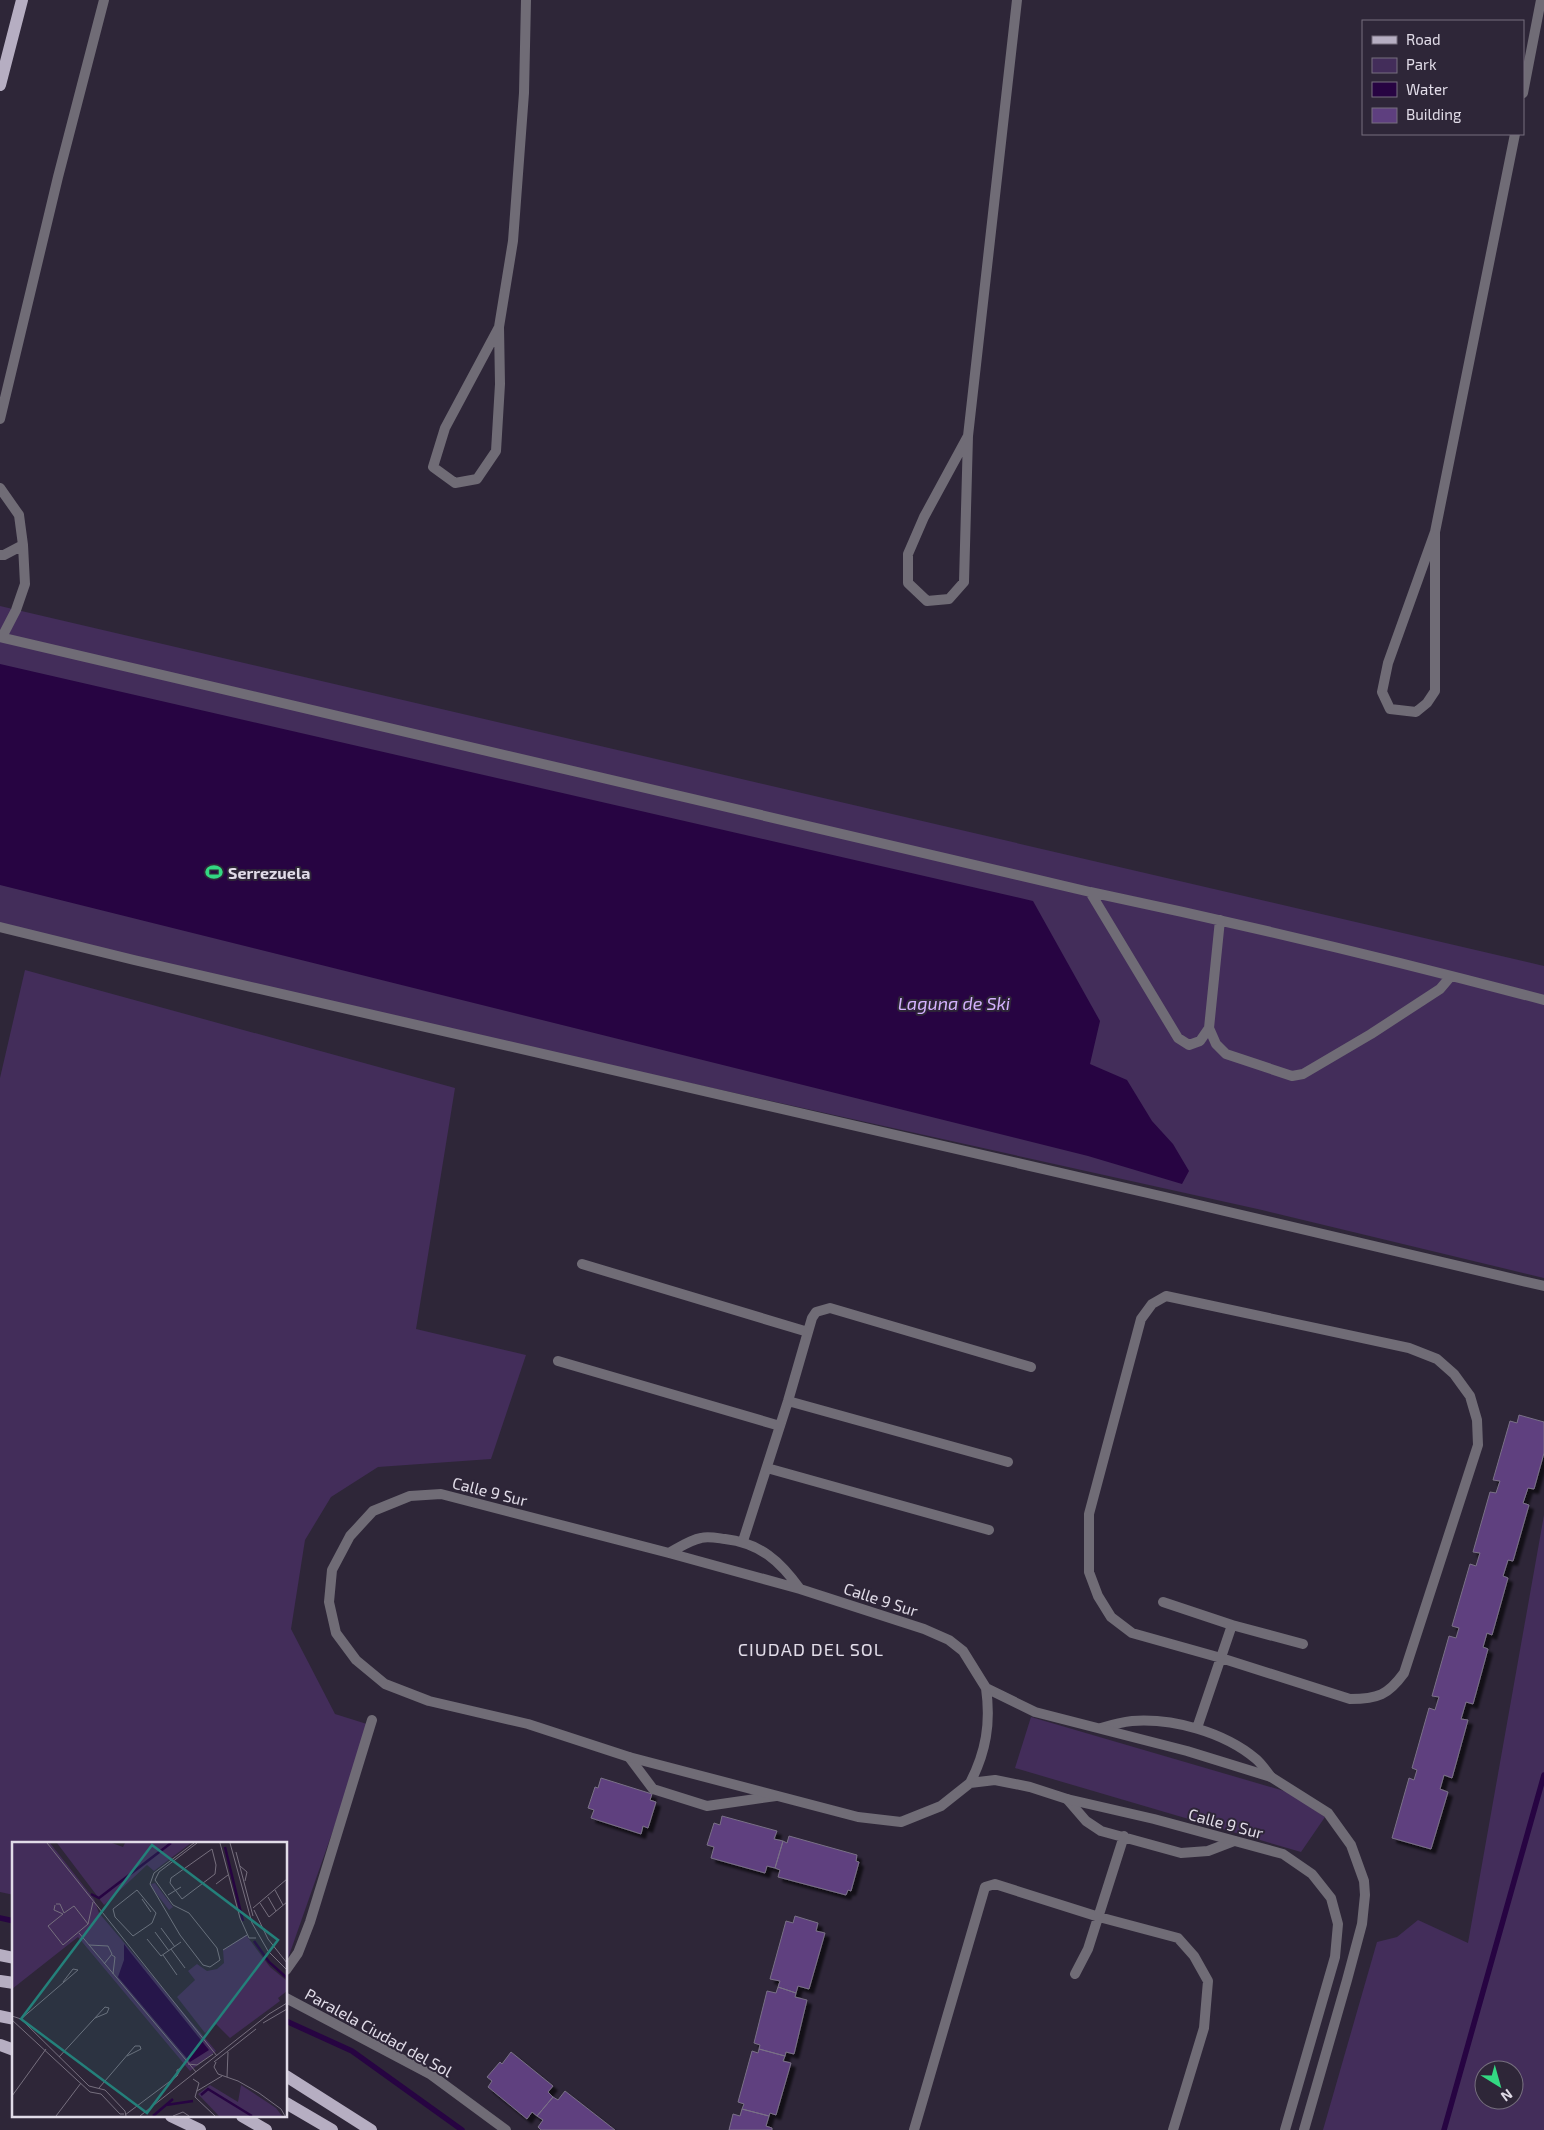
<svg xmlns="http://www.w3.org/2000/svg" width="1544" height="2130" font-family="'Exo 2',sans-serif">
<defs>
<filter id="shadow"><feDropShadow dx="4.5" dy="4.5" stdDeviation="1" flood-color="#0009"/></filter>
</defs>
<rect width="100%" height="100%" fill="#2e2638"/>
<!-- green -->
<path fill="#432d5a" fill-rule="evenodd" d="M 0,606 L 1544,966 L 1544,1278 L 1262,1210 L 0,930 Z
M 25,970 L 455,1088 L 416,1329 L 526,1355 L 491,1459 L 378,1467 L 331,1497 L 305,1540 L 291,1629 L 335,1714 L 370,1725 L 286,1964 L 286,1844 L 14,1844 L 14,1895 L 0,1892 L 0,1078 Z
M 1544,1515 L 1544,2130 L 1323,2130 L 1377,1942 L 1397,1937 L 1418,1920 L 1468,1943 ZM 1484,2070 L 1514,2070 L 1514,2100 L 1484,2100 Z
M 1031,1717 L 1291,1793 L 1325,1817 L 1301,1852 L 1015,1768 Z"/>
<!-- water -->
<path fill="#270442" d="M 0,664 L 1033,901 L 1100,1021 L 1090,1064 L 1127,1080 L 1152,1121 L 1173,1144 L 1189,1171 L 1182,1184 L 1088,1156 L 0,885 Z"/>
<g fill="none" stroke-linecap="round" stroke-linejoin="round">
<!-- stream -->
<path stroke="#270442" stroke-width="5.5" d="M 0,1918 L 14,1921
M 286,2021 L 352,2051 L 462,2130
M 1444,2130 L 1544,1775"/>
</g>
<!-- building -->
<path fill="#5e3f7f" stroke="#7a7187" filter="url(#shadow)" d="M 1519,1415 L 1544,1422 L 1544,1453 L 1534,1489 L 1528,1488 L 1523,1503 L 1529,1505 L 1513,1561 L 1508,1560 L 1503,1576 L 1508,1578 L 1492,1635 L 1487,1633 L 1483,1647 L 1488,1649 L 1473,1704 L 1466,1702 L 1461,1719 L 1468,1720 L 1452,1778 L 1444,1775 L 1440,1789 L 1448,1792 L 1431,1849 L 1392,1838 L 1409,1778 L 1414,1780 L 1417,1770 L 1412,1768 L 1429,1708 L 1435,1710 L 1439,1697 L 1432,1696 L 1449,1636 L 1456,1638 L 1459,1628 L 1452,1626 L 1470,1564 L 1476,1566 L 1480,1553 L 1473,1552 L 1490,1492 L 1496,1493 L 1500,1481 L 1493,1480 L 1510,1421 L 1517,1423 Z
M 601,1778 L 652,1794 L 650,1800 L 656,1802 L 648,1828 L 643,1826 L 641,1834 L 591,1818 L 594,1810 L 588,1808 L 595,1787 L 598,1788 Z
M 722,1816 L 777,1831 L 774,1839 L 783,1841 L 775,1868 L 767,1866 L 765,1873 L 711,1858 L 714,1847 L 707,1845 L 714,1823 L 720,1825 Z
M 789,1836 L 857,1855 L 856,1861 L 859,1862 L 851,1891 L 848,1890 L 846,1895 L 778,1877 L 780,1870 L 775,1868 L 783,1841 L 787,1843 Z
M 795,1916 L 818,1923 L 816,1931 L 825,1933 L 809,1989 L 798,1986 L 796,1993 L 778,1987 L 780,1981 L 770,1979 L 786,1921 L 793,1923 Z
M 778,1987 L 796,1993 L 795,1997 L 807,2000 L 794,2054 L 786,2052 L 785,2056 L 759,2049 L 760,2045 L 754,2043 L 767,1991 L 776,1993 Z
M 759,2049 L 785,2056 L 783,2061 L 791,2063 L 776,2115 L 770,2113 L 769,2116 L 742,2109 L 744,2104 L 738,2102 L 752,2051 L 758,2053 Z
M 511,2052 L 553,2086 L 548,2092 L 553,2097 L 537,2116 L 532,2112 L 527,2119 L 488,2087 L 492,2081 L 487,2077 L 500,2062 L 502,2064 Z
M 565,2091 L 615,2130 L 541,2130 L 538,2127 L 543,2120 L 537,2116 L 553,2097 L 558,2100 Z
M 742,2109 L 769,2116 L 766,2126 L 772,2128 L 772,2130 L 729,2130 L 733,2114 L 740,2116 Z"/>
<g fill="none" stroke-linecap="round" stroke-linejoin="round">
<!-- service -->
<path stroke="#706c76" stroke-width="10" d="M 1523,93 L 1541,0
M 499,327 L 445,428 L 433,467 L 455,483 L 477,479 L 496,451 L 500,384 L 499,327 L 513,241 L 524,93 L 526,0
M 0,419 L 58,177 L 104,0
M 968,436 L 924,517 L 908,554 L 908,583 L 927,601 L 949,599 L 964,582 L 968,436 L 1017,0
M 0,488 L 19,515 L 23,545 L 4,555 L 0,555
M 1435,532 L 1435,691 L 1427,703 L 1416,712 L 1390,709 L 1382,692 L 1388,663 L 1435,532 L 1515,134
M 0,637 L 1090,892 C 1242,924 1394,960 1544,1000
M 2,637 L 16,610 L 25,584 L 23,545
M 1090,892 L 1178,1038 L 1189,1045 L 1200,1041 L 1209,1028
M 1220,920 L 1209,1028 L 1216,1044 L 1226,1054 L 1292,1076 L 1303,1074 L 1371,1034 L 1440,989 L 1451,976
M 0,927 L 134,960 L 1165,1197 L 1544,1286
M 1166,1296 L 1409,1348 L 1437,1359 L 1454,1374 L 1470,1396 L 1477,1420 L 1478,1445 L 1404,1673 C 1388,1695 1378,1699 1350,1699 L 1221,1658 L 1132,1633 L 1111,1617 L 1098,1596 L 1089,1572 L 1089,1514 L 1141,1319 L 1152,1304 Z
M 1163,1602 L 1232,1625 L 1303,1644
M 1101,1728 C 1111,1725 1122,1722 1132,1721 C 1173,1718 1224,1732 1256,1759 C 1262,1764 1266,1771 1271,1777
M 1197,1728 L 1232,1625
M 629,1757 L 653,1789 L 707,1806 L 776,1796
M 1067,1799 L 1086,1821 L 1101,1831 L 1181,1853 L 1208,1851 L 1234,1841
M 1075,1974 L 1088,1949 L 1124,1836
M 286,1998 L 430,2074 L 506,2130
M 914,2130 L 985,1887 L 995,1884 L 1099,1917 L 1178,1938 L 1194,1956 L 1208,1981 L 1204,2028 L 1173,2130"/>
<!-- minor -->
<path stroke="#706c76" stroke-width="10" d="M 582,1264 L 808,1332
M 558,1361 L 780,1426
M 788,1401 L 1008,1462
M 767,1468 L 989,1530
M 743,1541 L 788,1401 L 812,1318 L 816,1312 L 830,1308 L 1031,1367
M 669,1553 C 680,1547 690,1540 701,1538 C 708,1536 717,1538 725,1539 C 760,1543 780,1561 800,1589
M 970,1783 C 986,1752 991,1723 986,1688
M 286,1970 L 298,1953 L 310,1922 L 372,1720
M 1285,2130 L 1335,1957 L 1338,1924 L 1331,1898 L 1312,1874 L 1283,1854 L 1154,1819 L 1067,1799 L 1030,1787 L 995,1780 L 970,1783 L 941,1806 L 901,1822 L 858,1817 L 629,1757 L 528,1724 L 429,1701 L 385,1684 L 356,1660 L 336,1633 L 329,1602 L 332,1570 L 350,1536 L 373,1511 L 410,1496 L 441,1494 L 669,1553 L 800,1589 L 924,1629 L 949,1640 L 963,1651 L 986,1688 L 1035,1712 L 1187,1751 L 1271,1777 L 1328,1813 L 1351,1845 L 1364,1881 L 1365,1895 L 1362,1924 L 1347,1980 L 1304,2130"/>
<!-- primary -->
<path stroke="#b6aec2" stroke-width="12" d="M 0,85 L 22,0
M 0,1955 L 14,1958
M 0,1981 L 14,1983
M 0,2016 L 14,2019
M 0,2045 L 14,2050
M 286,2076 L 371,2130
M 286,2103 L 332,2130
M 171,2116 L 200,2130
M 242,2116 L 266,2130"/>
</g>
<!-- icons -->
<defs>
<g id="stadium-bare" transform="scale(1.35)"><path d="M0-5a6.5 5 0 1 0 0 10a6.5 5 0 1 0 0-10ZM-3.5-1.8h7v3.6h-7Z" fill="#33d882" stroke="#2e2638" stroke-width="2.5" paint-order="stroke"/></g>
</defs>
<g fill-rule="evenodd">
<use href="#stadium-bare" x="214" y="872"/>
</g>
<g text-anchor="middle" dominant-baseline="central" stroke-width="4" stroke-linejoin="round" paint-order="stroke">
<!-- poi labels -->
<g font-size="16" font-weight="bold" fill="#e1dce8" stroke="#2e2638" text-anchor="start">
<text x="228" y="872">Serrezuela</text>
</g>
<!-- street labels -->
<g font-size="16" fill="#e1dce8" stroke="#2e2638">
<text transform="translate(490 1491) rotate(14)">Calle 9 Sur</text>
<text transform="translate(881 1599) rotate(18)">Calle 9 Sur</text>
<text transform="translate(1226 1823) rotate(15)">Calle 9 Sur</text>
<text transform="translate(379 2032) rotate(29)">Paralela Ciudad del Sol</text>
</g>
<!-- water labels -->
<g font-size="18" font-style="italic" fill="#d4b2fe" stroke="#2e2638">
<text x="954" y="1003">Laguna de Ski</text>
</g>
<!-- neighbourhood labels -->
<g font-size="18" letter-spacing="1" fill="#e1dce8" stroke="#2e2638">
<text x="811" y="1649">CIUDAD DEL SOL</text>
</g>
</g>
<!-- overview -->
<g transform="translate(12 1842)">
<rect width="275" height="275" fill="#2e2638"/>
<path d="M 0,1 L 38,1 L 82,57 L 87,71 L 204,209 L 178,229 L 66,95 L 0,147 ZM 45,1 L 100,1 L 111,5 L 113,1 L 179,1 L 142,29 L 135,23 L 92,63 ZM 143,41 L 161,65 L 157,68 L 140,46 L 139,42 ZM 234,93 L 258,125 L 275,139 L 275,149 L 266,156 L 268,159 L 218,196 L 204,182 L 193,191 L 165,155 L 183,138 L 176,129 L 185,122 L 195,129 L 205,127 L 212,121 L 211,108 ZM 198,243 L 226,260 L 229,243 L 264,266 L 270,274 L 207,274 L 186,252 Z" fill="#432d5a"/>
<path d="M 112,102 L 118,110 L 197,208 L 178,220 L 106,135 L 112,118 Z" fill="#270442"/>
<path fill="none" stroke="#270442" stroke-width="2.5" d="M 213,5 L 231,79M 79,52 L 87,56 L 159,1M 242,99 L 257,120 L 275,136M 189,253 L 196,247 L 240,274M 154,263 L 181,259M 141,274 L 161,257"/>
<path fill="none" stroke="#766f7e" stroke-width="1" d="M 35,1 L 205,214M 182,1 L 142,31 L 138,42 L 168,93 L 191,123 L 198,125 L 208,118 L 205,106 L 177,71 L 161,63 L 143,38 L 147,30 L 185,1M 208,1 L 228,76 L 237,96 L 244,96M 218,1 L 240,81 L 256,109 L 275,128M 200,7 L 204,23 L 203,32 L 170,57 L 158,41 L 159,36 ZM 224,10 L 241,74M 228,24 L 235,30 L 233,39M 204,42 L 216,33M 125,48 L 144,71 L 140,81 L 121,94 L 103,75 L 101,67 ZM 263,48 L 271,63M 156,53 L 169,45M 256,55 L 264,69M 130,57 L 139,70M 248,61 L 257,75 L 275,60M 43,63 L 42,68 L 51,72 L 36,84 L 51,103 L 76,82 L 62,64 L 52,71 L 48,62 L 44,62M 241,66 L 275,37M 242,68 L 256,97 L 275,121M 76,82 L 81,60M 149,86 L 163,105M 143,90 L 157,109M 67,91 L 184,230M 135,97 L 149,114 L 169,100M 77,103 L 96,104 L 100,112 L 92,122M 159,107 L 173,126M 211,108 L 235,93M 100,113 L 103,115 L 101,132M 151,113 L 165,133M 0,174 L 9,177 L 77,244 L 93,248 L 113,269 L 114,274M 9,177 L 66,128 L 61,127 L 51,140M 0,178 L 78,250 L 89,252 L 108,272 L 112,272M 251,181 L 275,167M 47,215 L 93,165 L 97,166 L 95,171 L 83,176M 202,220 L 244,187M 204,220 L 202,225 L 206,232 L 226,239 L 247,251 L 269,267 L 273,274M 176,222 L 185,223 L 201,212M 215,235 L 216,210M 181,237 L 187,241 L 183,255 L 203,274M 87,246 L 123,204 L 128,204 L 129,207 L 115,214M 185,249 L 210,234M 0,254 L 34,207M 113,273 L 165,234 L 169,226 L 165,228 L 165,234M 44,274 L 69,241M 128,274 L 257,172 L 275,161M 161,274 L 171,270 L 177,274"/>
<path fill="#24807a" fill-opacity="0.15" stroke="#24807a" stroke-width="2.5" d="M 140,3 L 266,98 L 135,271 L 9,177 Z"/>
<rect width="275" height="275" fill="none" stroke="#e1dce8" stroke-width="2.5"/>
</g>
<!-- legend -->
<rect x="1362" y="20" width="162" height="115" fill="#2e2638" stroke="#766f7e"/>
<rect x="1372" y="36" width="25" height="8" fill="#b6aec2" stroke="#766f7e"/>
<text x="1406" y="45" font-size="15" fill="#e1dce8">Road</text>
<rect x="1372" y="58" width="25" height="15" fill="#432d5a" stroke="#766f7e"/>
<text x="1406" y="70" font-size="15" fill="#e1dce8">Park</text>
<rect x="1372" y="82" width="25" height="15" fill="#270442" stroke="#766f7e"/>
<text x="1406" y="95" font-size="15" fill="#e1dce8">Water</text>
<rect x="1372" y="108" width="25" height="15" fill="#5e3f7f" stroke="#766f7e"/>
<text x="1406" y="120" font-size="15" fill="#e1dce8">Building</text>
<!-- north arrow -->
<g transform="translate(1499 2085) rotate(143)"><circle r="24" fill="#2e2638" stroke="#766f7e"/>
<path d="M0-4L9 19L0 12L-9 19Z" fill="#33d882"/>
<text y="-8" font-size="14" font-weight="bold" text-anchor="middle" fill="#e1dce8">N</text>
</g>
</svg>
